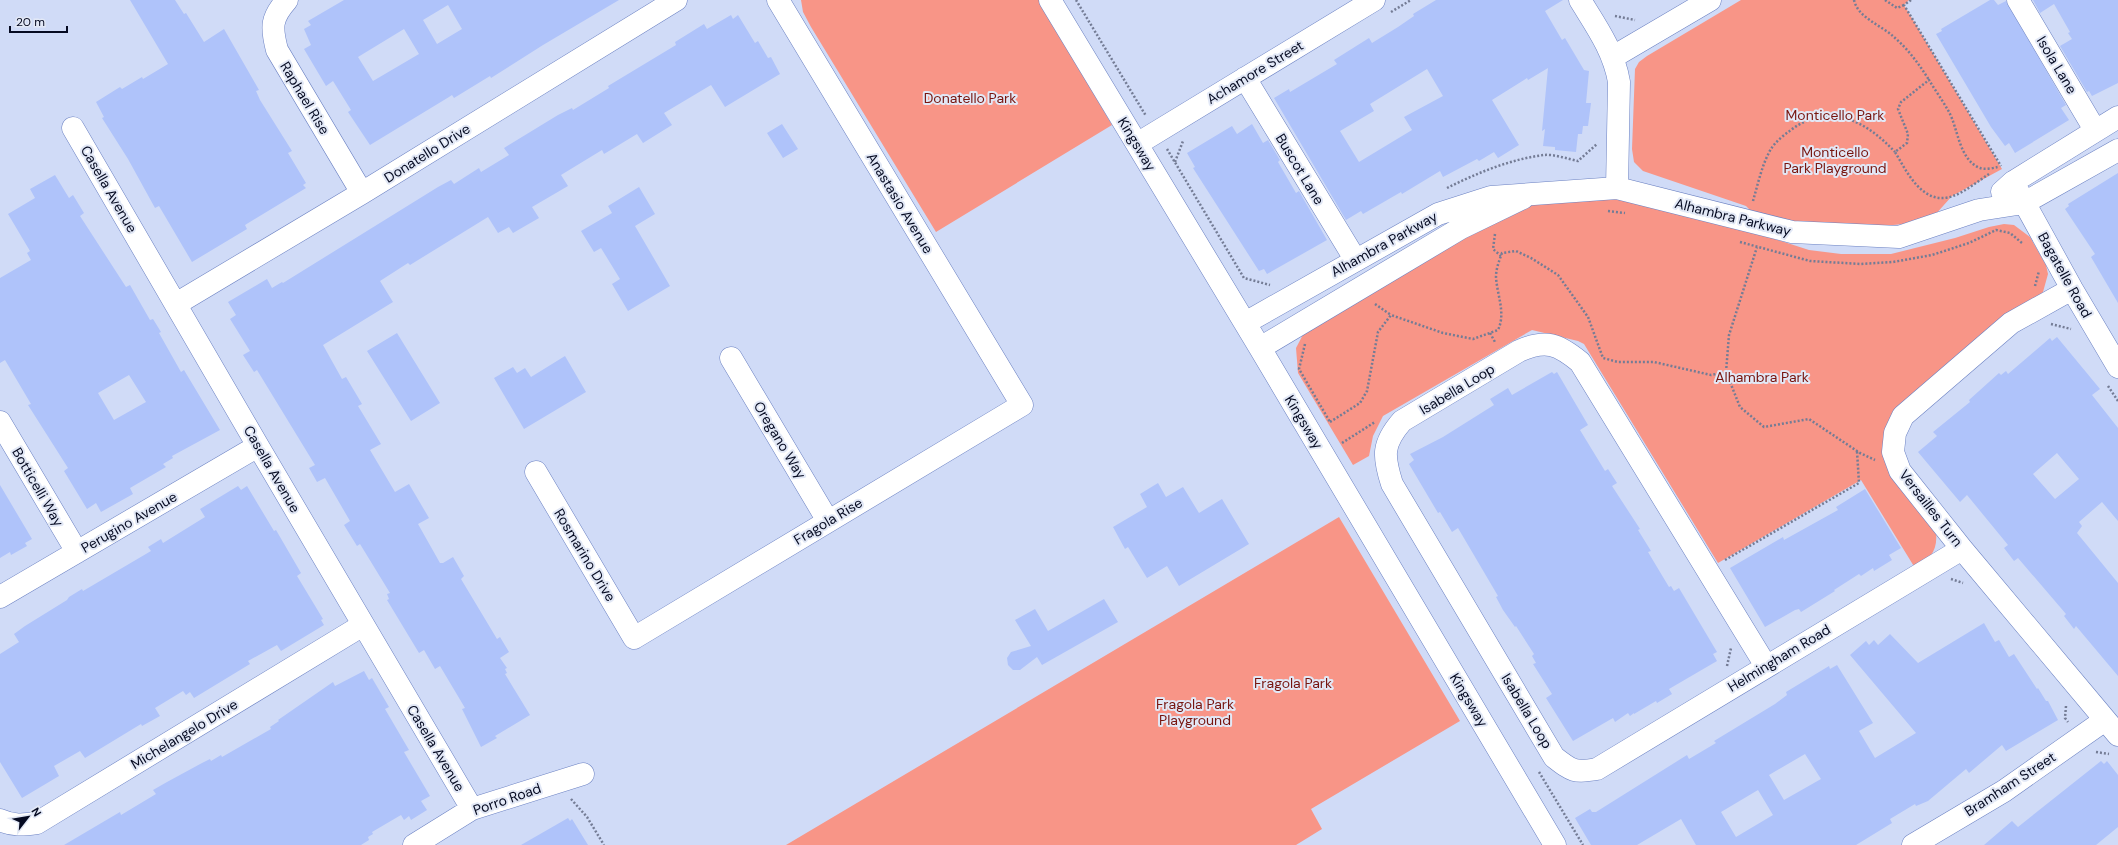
<svg xmlns="http://www.w3.org/2000/svg" width="2118" height="845" font-family="'DM Sans',sans-serif">
<rect width="100%" height="100%" fill="#d0dbf7"/>
<!-- green -->
<path fill="#f89587" d="M 801,0 L 1039,0 L 1112,125 L 936,232 L 811,27 L 803,12 Z
M 1741,0 L 1909,0 L 1904,5 L 2002,169 L 1952,196 L 1935,215 L 1904,224 L 1838,230 L 1791,225 L 1752,212 L 1746,206 L 1643,171 L 1634,162 L 1632,149 L 1635,69 L 1639,62 L 1647,56 Z
M 1617,188 L 1809,250 L 1841,254 L 1891,254 L 1955,238 L 1989,227 L 2004,224 L 2014,225 L 2030,237 L 2046,265 L 2048,274 L 2043,292 L 1889,423 L 1936,532 C 1938,551 1930,559 1915,568 L 1861,480 L 1718,563 L 1584,344 L 1578,341 L 1532,330 L 1383,416 L 1373,436 L 1369,456 L 1353,465 L 1298,373 L 1296,348 L 1307,327 L 1533,193 Z
M 1339,517 L 1460,721 L 1311,809 L 1322,829 L 1296,845 L 786,845 Z"/>
<!-- building -->
<path fill="#afc3fa" fill-rule="evenodd" d="M 130,0 L 175,0 L 184,14 L 186,13 L 204,42 L 224,29 L 259,90 L 256,91 L 260,100 L 292,151 L 288,153 L 306,183 L 303,185 L 306,188 L 245,225 L 247,229 L 192,262 L 159,206 L 155,208 L 128,159 L 102,118 L 104,117 L 96,102 L 120,87 L 122,89 L 142,77 L 143,79 L 168,64 Z
M 344,0 L 619,0 L 543,45 L 491,78 L 490,76 L 454,98 L 452,95 L 449,97 L 370,145 L 348,112 L 351,110 L 333,81 L 326,86 L 304,49 L 311,45 L 304,29 L 311,25 L 308,21 ZM 448,5 L 462,29 L 437,44 L 423,20 ZM 404,29 L 419,54 L 373,81 L 358,57 Z
M 1436,0 L 1563,0 L 1545,11 L 1562,40 L 1565,38 L 1584,70 L 1589,71 L 1586,103 L 1591,103 L 1588,126 L 1583,126 L 1582,134 L 1578,134 L 1576,152 L 1555,150 L 1555,147 L 1543,146 L 1545,129 L 1542,131 L 1548,68 L 1528,80 L 1527,78 L 1492,100 L 1519,145 L 1498,158 L 1494,152 L 1479,161 L 1477,159 L 1443,177 L 1440,171 L 1402,194 L 1401,192 L 1363,214 L 1361,211 L 1346,220 L 1274,98 L 1289,89 L 1290,92 L 1337,64 L 1334,60 L 1369,38 L 1372,43 L 1398,27 L 1414,16 L 1413,14 ZM 1427,69 L 1443,96 L 1404,117 L 1412,130 L 1359,162 L 1340,131 L 1374,111 L 1370,104 Z
M 1990,0 L 1994,0 L 1998,5 L 2006,1 L 2066,105 L 2061,108 L 2069,120 L 2015,153 L 2009,143 L 2005,146 L 1991,127 L 1936,34 L 1942,31 L 1941,29 Z
M 2033,0 L 2118,0 L 2118,83 L 2092,96 L 2089,91 L 2087,92 L 2060,46 L 2072,39 L 2068,33 L 2070,32 L 2054,4 L 2040,13 Z
M 731,15 L 733,19 L 738,15 L 755,43 L 758,41 L 768,58 L 771,57 L 780,74 L 725,107 L 711,85 L 664,113 L 672,125 L 643,143 L 637,134 L 604,154 L 602,150 L 561,175 L 568,186 L 532,207 L 539,218 L 513,233 L 509,227 L 498,233 L 488,217 L 410,265 L 408,263 L 380,281 L 393,302 L 323,345 L 342,379 L 346,377 L 362,404 L 358,406 L 381,444 L 370,450 L 395,492 L 409,484 L 429,518 L 418,524 L 440,563 L 443,563 L 453,557 L 464,576 L 461,579 L 497,639 L 500,637 L 509,652 L 500,658 L 507,668 L 505,669 L 507,673 L 505,674 L 530,715 L 495,736 L 497,738 L 481,747 L 462,709 L 465,708 L 440,666 L 435,669 L 424,650 L 419,653 L 387,600 L 389,599 L 387,594 L 390,593 L 360,544 L 357,546 L 344,525 L 350,521 L 325,478 L 317,482 L 309,468 L 315,465 L 257,370 L 254,372 L 243,355 L 250,351 L 230,319 L 236,315 L 228,302 L 267,279 L 272,288 L 282,282 L 283,283 L 438,187 L 451,180 L 454,184 L 479,168 L 481,172 L 509,155 L 504,148 L 558,115 L 572,108 L 573,110 L 609,88 L 608,86 L 676,45 L 675,42 L 704,24 L 707,29 Z
M 782,124 L 798,149 L 783,158 L 767,133 Z
M 1252,124 L 1263,143 L 1268,140 L 1280,160 L 1278,162 L 1296,193 L 1299,191 L 1327,240 L 1267,274 L 1264,269 L 1259,271 L 1193,168 L 1195,167 L 1187,153 L 1232,126 L 1237,134 Z
M 2118,173 L 2118,303 L 2091,257 L 2095,254 L 2065,209 L 2069,206 L 2068,204 Z
M 55,175 L 69,198 L 73,195 L 84,213 L 80,216 L 126,287 L 130,285 L 150,320 L 153,319 L 161,332 L 159,333 L 181,372 L 184,370 L 220,430 L 172,456 L 173,458 L 163,464 L 166,467 L 130,488 L 133,494 L 101,512 L 96,503 L 87,509 L 64,471 L 68,468 L 28,405 L 31,404 L 5,360 L 0,363 L 0,278 L 31,260 L 27,253 L 30,251 L 8,214 L 35,198 L 30,189 ZM 129,375 L 146,402 L 114,420 L 98,393 Z
M 639,187 L 655,214 L 635,226 L 670,286 L 628,311 L 612,284 L 620,279 L 601,248 L 594,252 L 581,231 L 612,213 L 608,206 Z
M 397,333 L 440,403 L 411,421 L 367,351 Z
M 2057,337 L 2100,389 L 2092,395 L 2118,428 L 2118,521 L 2102,502 L 2079,522 L 2082,526 L 2077,533 L 2118,583 L 2118,676 L 2076,626 L 2074,629 L 2064,616 L 2066,614 L 2018,558 L 2014,561 L 2004,548 L 2008,545 L 1967,495 L 1960,502 L 1918,452 L 1937,436 L 1933,432 L 1970,402 L 1969,400 L 1999,373 L 2001,375 L 2006,371 L 2008,374 L 2050,338 L 2052,341 ZM 2057,453 L 2079,479 L 2055,499 L 2033,474 Z
M 565,356 L 586,392 L 524,429 L 494,378 L 513,367 L 517,373 L 525,368 L 531,377 Z
M 1552,372 L 1554,374 L 1557,372 L 1588,425 L 1580,430 L 1605,471 L 1608,469 L 1617,483 L 1612,486 L 1640,529 L 1638,530 L 1651,551 L 1648,552 L 1669,587 L 1671,586 L 1674,591 L 1679,588 L 1717,652 L 1713,654 L 1717,661 L 1669,689 L 1672,694 L 1657,703 L 1656,701 L 1634,714 L 1634,713 L 1630,716 L 1628,713 L 1615,722 L 1613,718 L 1573,741 L 1546,698 L 1552,694 L 1533,664 L 1536,663 L 1532,656 L 1534,654 L 1516,626 L 1515,627 L 1503,610 L 1496,597 L 1498,596 L 1458,528 L 1452,532 L 1440,512 L 1438,513 L 1409,464 L 1414,460 L 1410,454 L 1443,437 L 1494,405 L 1490,399 L 1508,388 L 1512,395 Z
M 1158,483 L 1166,497 L 1183,487 L 1199,513 L 1222,499 L 1249,544 L 1179,586 L 1167,566 L 1147,578 L 1128,547 L 1125,549 L 1113,527 L 1147,507 L 1140,494 Z
M 0,485 L 32,539 L 25,543 L 27,546 L 11,555 L 10,552 L 0,558 Z
M 238,486 L 241,490 L 247,486 L 274,531 L 276,530 L 301,573 L 297,576 L 323,619 L 321,620 L 324,625 L 281,651 L 277,645 L 248,661 L 250,664 L 194,698 L 190,692 L 186,695 L 183,691 L 155,708 L 160,716 L 142,726 L 141,724 L 85,758 L 80,751 L 54,766 L 59,776 L 22,798 L 0,762 L 0,654 L 19,642 L 14,634 L 25,626 L 67,600 L 69,597 L 82,589 L 83,591 L 151,551 L 148,547 L 161,539 L 163,543 L 205,517 L 200,509 Z
M 1865,489 L 1901,548 L 1889,555 L 1892,560 L 1874,571 L 1873,568 L 1861,576 L 1859,574 L 1834,590 L 1835,591 L 1801,612 L 1799,609 L 1795,610 L 1765,627 L 1730,568 L 1783,537 L 1784,540 L 1838,510 L 1836,507 Z
M 1104,599 L 1118,622 L 1042,665 L 1037,657 L 1020,670 L 1013,670 L 1008,665 L 1007,658 L 1011,652 L 1031,646 L 1015,620 L 1035,609 L 1048,631 Z
M 1984,623 L 1995,642 L 1999,640 L 2009,657 L 2014,654 L 2037,689 L 2038,688 L 2046,701 L 2048,701 L 2058,720 L 2006,751 L 2002,745 L 1969,773 L 1966,769 L 1928,801 L 1916,806 L 1915,804 L 1890,819 L 1892,823 L 1856,845 L 1696,845 L 1681,819 L 1637,845 L 1591,845 L 1575,818 L 1590,809 L 1592,812 L 1596,812 L 1687,755 L 1689,759 L 1716,743 L 1714,741 L 1775,704 L 1787,695 L 1786,692 L 1829,666 L 1830,669 L 1837,665 L 1873,723 L 1859,731 L 1875,758 L 1916,733 L 1850,655 L 1866,641 L 1869,645 L 1874,640 L 1878,645 L 1890,634 L 1918,663 ZM 1805,754 L 1821,779 L 1784,800 L 1769,775 ZM 1758,790 L 1773,815 L 1736,837 L 1721,812 Z
M 364,671 L 369,680 L 372,678 L 389,707 L 385,709 L 409,750 L 404,752 L 430,796 L 421,801 L 427,810 L 411,820 L 409,816 L 404,820 L 401,815 L 372,832 L 373,834 L 368,837 L 369,840 L 361,845 L 64,845 L 120,812 L 121,815 L 156,794 L 153,790 L 167,782 L 202,763 L 210,759 L 211,761 L 221,755 L 222,757 L 271,729 L 270,727 L 279,721 L 278,720 L 333,682 L 335,686 Z
M 2101,761 L 2104,764 L 2107,761 L 2118,775 L 2118,827 L 2096,845 L 1984,845 L 2012,821 L 2018,827 Z
M 568,818 L 570,821 L 572,819 L 588,845 L 521,845 Z"/>
<g fill="none" stroke-linecap="round" stroke-linejoin="round">
<!-- minor casing -->
<g stroke="#6b81c2" stroke-width="23">
<path id="minor" d="M 287,0 C 271,18 271,27 277,50 L 362,193
M 1050,0 L 1260,348 L 1555,845
M 1580,0 C 1596,26 1614,51 1619,82 L 1617,188
M 2018,0 L 2095,130
M 1613,57 L 1710,0
M 1245,78 L 1355,259
M 73,128 L 258,446 L 472,809
M 1137,144 L 1374,0
M 2013,182 L 2072,289 L 2118,367
M 2002,192 L 2013,182 L 2118,117
M 2072,289 L 2011,323 L 1903,416 L 1895,433 L 1893,452 L 1900,471 L 1962,549 L 2118,735
M 176,304 L 362,193 L 676,0
M 1245,323 L 1438,214 L 1491,197 L 1617,188 L 1792,232 L 1899,237 L 1979,210 L 2024,203 L 2118,150
M 1260,348 L 1461,228 L 1523,198
M 731,358 L 828,521
M 0,422 L 77,552
M 536,472 L 634,638 L 1022,405 L 778,0
M 0,597 L 258,446
M 1766,666 L 1580,362 C 1558,344 1546,339 1519,351 L 1402,421 C 1382,444 1383,456 1392,484 L 1554,757 C 1572,771 1574,773 1597,769 L 1962,549
M 0,820 C 13,826 23,825 37,823 L 363,625
M 414,845 L 472,809 L 583,774
M 1913,845 L 2004,791 L 2105,720"/>
</g>
<!-- path -->
<path stroke="#747c95" stroke-width="2.5" stroke-dasharray="2 2" stroke-linecap="butt" d="M 1076,0 L 1146,116
M 1854,0 C 1858,18 1881,25 1894,37 C 1908,49 1919,64 1929,80
M 1885,0 L 1897,8 L 1904,5
M 1911,0 L 1904,5 L 2001,166
M 1391,12 L 1411,0
M 1615,16 L 1635,20
M 1167,149 L 1244,278 L 1270,285
M 1175,162 L 1183,141
M 1989,174 C 1978,181 1965,192 1953,196 C 1923,207 1907,172 1895,152 L 1907,143 L 1908,134 L 1898,109 L 1901,102 L 1929,80 C 1935,90 1943,101 1949,112 C 1958,128 1959,160 1980,168 C 1985,170 1993,168 1998,167
M 1447,188 C 1477,173 1511,159 1544,155 C 1554,154 1568,159 1578,161 L 1597,144
M 1753,201 C 1758,184 1762,164 1771,149 C 1776,141 1784,135 1791,130 C 1829,101 1866,121 1895,152
M 1608,211 L 1625,213
M 1495,234 L 1493,249 L 1501,256
M 1740,242 L 1810,261 L 1861,264 L 1893,262 L 1932,255 L 1969,243 L 1996,230 L 2010,233 L 2022,243
M 2035,286 L 2039,271
M 1375,304 L 1391,315
M 2051,324 L 2071,329
M 1490,333 L 1495,342
M 1305,344 L 1299,369 L 1330,422
M 1726,372 L 1729,335 L 1757,247
M 2108,386 L 2118,401
M 1330,422 L 1360,403 L 1367,391 L 1378,332 L 1391,315 L 1443,333 L 1473,339 L 1498,330 C 1506,313 1497,295 1496,277 C 1496,269 1499,261 1502,253 L 1516,251 L 1531,258 L 1558,275 L 1588,317 L 1603,358 L 1618,362 L 1654,362 L 1711,375 L 1726,372 L 1740,407 L 1764,427 L 1809,419 L 1860,453 L 1875,460
M 1342,443 L 1375,422
M 1725,560 L 1859,483 L 1857,451
M 1951,579 L 1963,583
M 1727,666 L 1731,648
M 2066,706 L 2065,718 L 2068,722
M 2096,752 L 2109,754
M 1539,772 L 1583,845
M 571,799 L 587,817 L 604,845"/>
<!-- minor -->
<use href="#minor" stroke="#fff" stroke-width="22"/>
</g>
<g text-anchor="middle" dominant-baseline="central" stroke-width="4" stroke-linejoin="round" paint-order="stroke">
<!-- street labels -->
<g font-size="14" fill="#050a21" stroke="#e2e8f6">
<text transform="translate(2057 65) rotate(59)">Isola Lane</text>
<text transform="translate(1255 72) rotate(-31)">Achamore Street</text>
<text transform="translate(305 98) rotate(59)">Raphael Rise</text>
<text transform="translate(1137 144) rotate(59)">Kingsway</text>
<text transform="translate(427 153) rotate(-32)">Donatello Drive</text>
<text transform="translate(1300 169) rotate(59)">Buscot Lane</text>
<text transform="translate(109 189) rotate(60)">Casella Avenue</text>
<text transform="translate(900 203) rotate(59)">Anastasio Avenue</text>
<text transform="translate(1733 217) rotate(14)">Alhambra Parkway</text>
<text transform="translate(1384 244) rotate(-29)">Alhambra Parkway</text>
<text transform="translate(2065 275) rotate(61)">Bagatelle Road</text>
<text transform="translate(1457 389) rotate(-31)">Isabella Loop</text>
<text transform="translate(1304 422) rotate(59)">Kingsway</text>
<text transform="translate(780 440) rotate(59)">Oregano Way</text>
<text transform="translate(272 469) rotate(60)">Casella Avenue</text>
<text transform="translate(38 487) rotate(60)">Botticelli Way</text>
<text transform="translate(1931 508) rotate(52)">Versailles Turn</text>
<text transform="translate(828 521) rotate(-31)">Fragola Rise</text>
<text transform="translate(129 522) rotate(-30)">Perugino Avenue</text>
<text transform="translate(585 555) rotate(59)">Rosmarino Drive</text>
<text transform="translate(1779 658) rotate(-31)">Helmingham Road</text>
<text transform="translate(1469 700) rotate(59)">Kingsway</text>
<text transform="translate(1527 711) rotate(59)">Isabella Loop</text>
<text transform="translate(184 734) rotate(-31)">Michelangelo Drive</text>
<text transform="translate(436 748) rotate(59)">Casella Avenue</text>
<text transform="translate(2010 784) rotate(-33)">Bramham Street</text>
<text transform="translate(507 799) rotate(-19)">Porro Road</text>
</g>
<!-- park labels -->
<g font-size="14" fill="#77150f" stroke="#e2e8f6">
<text x="970" y="98">Donatello Park</text>
<text x="1835" y="115">Monticello Park</text>
<text x="1835" y="152">Monticello<tspan x="1835" dy="16">Park Playground</tspan></text>
<text x="1762" y="377">Alhambra Park</text>
<text x="1293" y="683">Fragola Park</text>
<text x="1195" y="704">Fragola Park<tspan x="1195" dy="16">Playground</tspan></text>
</g>
</g>
<!-- north arrow -->
<g transform="translate(28 817) rotate(59)" stroke="#e2e8f6" stroke-width="3" paint-order="stroke">
<path d="M0-3L7 15L0 10L-7 15Z" fill="#050a21"/>
<text y="-6" font-size="11" font-weight="bold" text-anchor="middle" fill="#050a21">N</text>
</g>
<!-- scale -->
<path d="M10 26v6h57v-6" fill="none" stroke="#050a21" stroke-width="2"/>
<text x="16" y="26" font-size="12" fill="#050a21" stroke="#e2e8f6" stroke-width="3" paint-order="stroke">20 m</text>
</svg>
